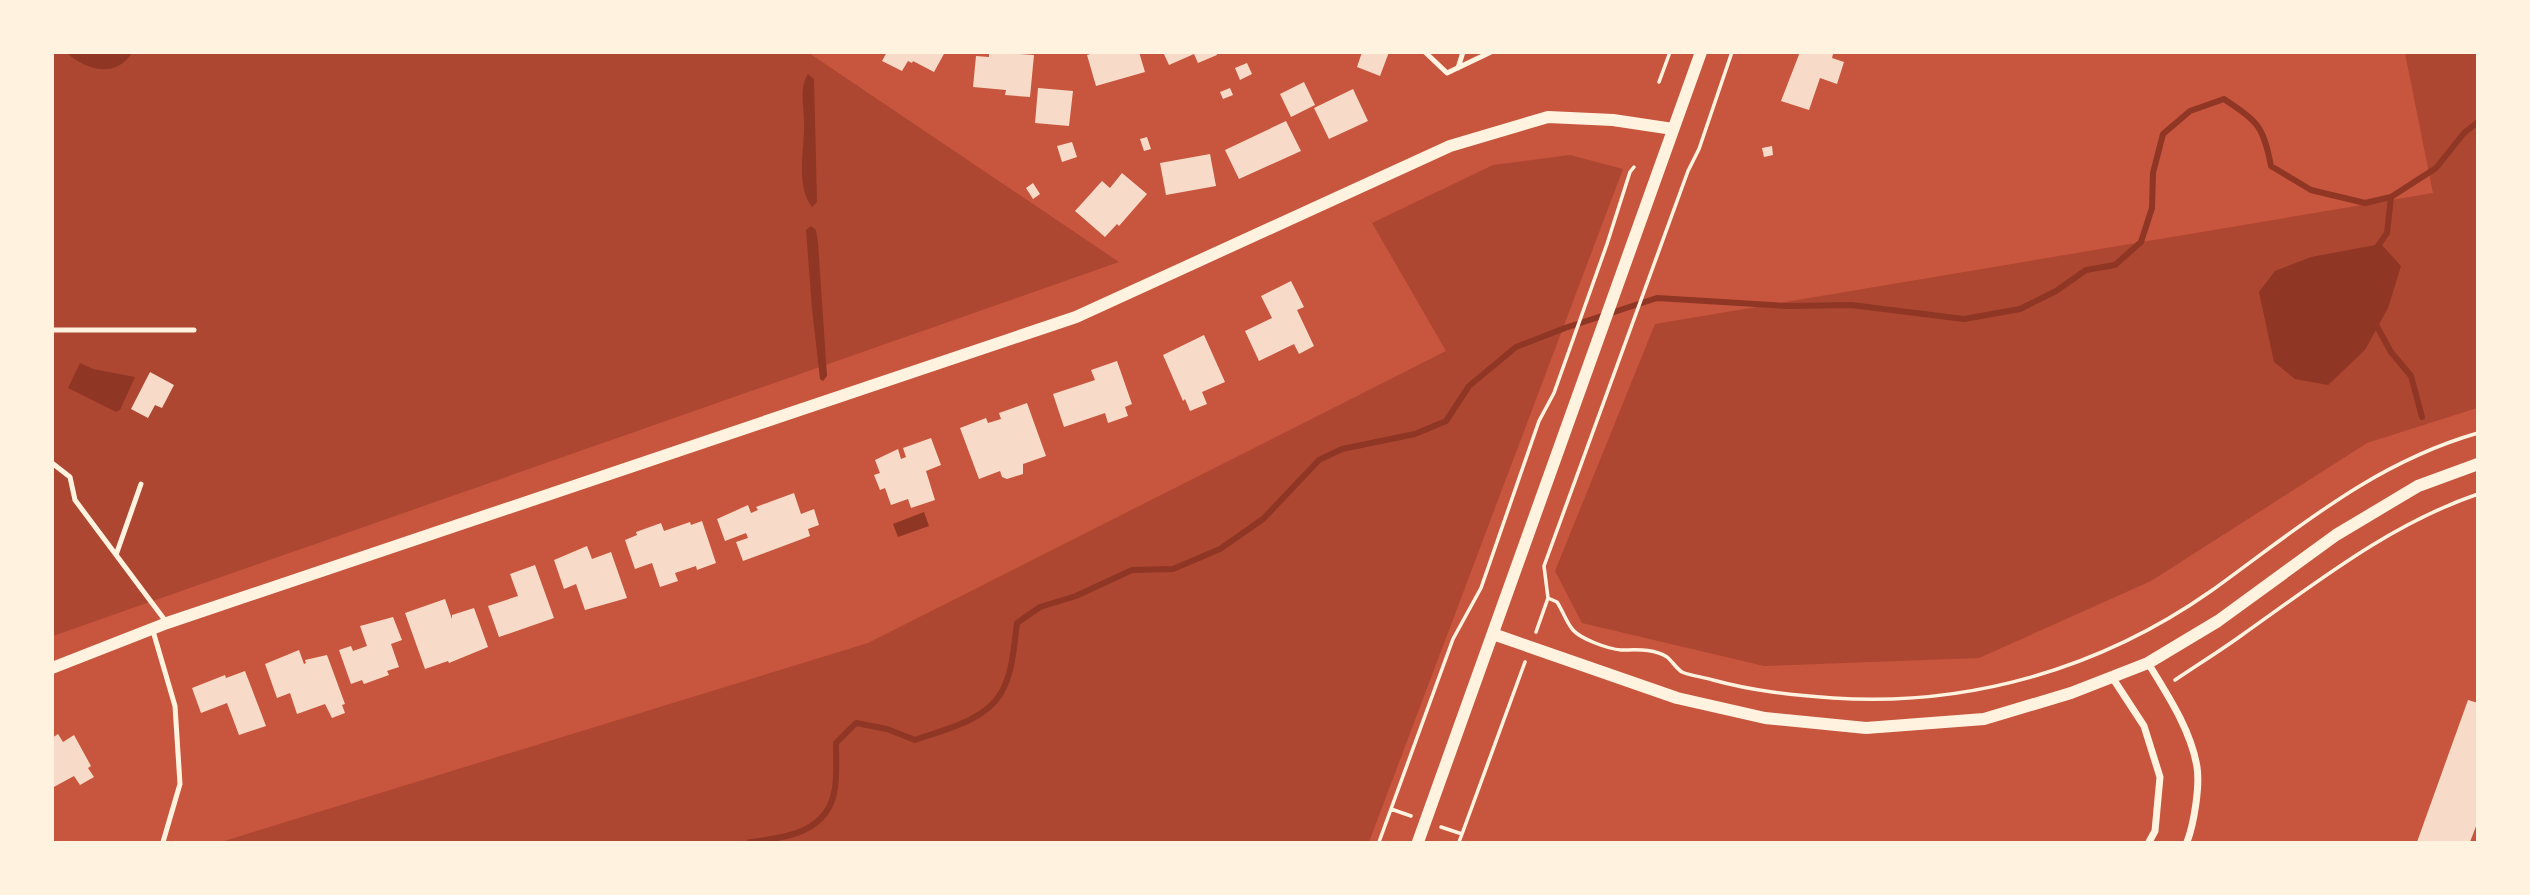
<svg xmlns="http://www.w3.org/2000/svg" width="2530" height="895" font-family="'DejaVu Sans',sans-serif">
<rect width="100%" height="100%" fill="#c8553d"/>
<!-- green -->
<path fill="#ae4732" d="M 52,53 L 809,53 L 1119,262 L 53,636 Z
M 2405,53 L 2477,53 L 2477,408 L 2367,443 L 2151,581 L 1979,658 L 1764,666 L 1582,623 L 1555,571 L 1655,324 L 2433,193 Z
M 1570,155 L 1623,169 L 1369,842 L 221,842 L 868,643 L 1446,351 L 1372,223 L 1493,165 Z"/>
<!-- water -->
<path fill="#8f3625" d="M 67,53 L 132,53 C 115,79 86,70 67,53 Z
M 808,74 L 814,79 L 817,202 L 812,207 C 795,186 805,148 804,122 C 804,107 799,87 808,74 Z
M 811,226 L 816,230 L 818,243 L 827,376 L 823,381 L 820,379 L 812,309 L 806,230 Z
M 2381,244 L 2401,266 L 2388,308 L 2365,350 L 2328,385 L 2295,379 L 2274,362 L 2259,292 L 2275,271 L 2311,257 Z
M 80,363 L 93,369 L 135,377 L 120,410 L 116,412 L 68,388 Z
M 924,512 L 929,526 L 898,537 L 893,524 Z"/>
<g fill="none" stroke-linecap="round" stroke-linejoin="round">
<!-- stream -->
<path stroke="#8f3625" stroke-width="6" d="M 2375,250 L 2387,233 L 2391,197
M 2375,323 L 2391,352 L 2411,376 L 2422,417
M 750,842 C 787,838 829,832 835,788 C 837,773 836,757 836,743 L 856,723 L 887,729 L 915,740 C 943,730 985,721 1001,693 C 1013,673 1014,645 1017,623 L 1040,607 L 1076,596 L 1132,570 L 1173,569 L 1220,549 L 1263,519 L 1319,460 L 1342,449 L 1415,434 L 1446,421 L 1469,386 L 1516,347 L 1565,328 L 1657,298 L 1788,306 L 1851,305 L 1964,319 L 2020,309 L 2056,291 L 2086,270 L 2115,265 L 2141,242 L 2152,208 L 2153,173 L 2163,134 L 2190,111 L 2224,99 C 2258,122 2263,125 2271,166 L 2311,190 L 2365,203 L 2391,197 L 2436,168 L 2464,133 L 2478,122"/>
</g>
<!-- building -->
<path fill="#f7dbc8" d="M 887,52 L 945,52 L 934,72 L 913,61 L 912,63 L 908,61 L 902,71 L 882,61 Z
M 989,52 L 1034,55 L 1030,97 L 1005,95 L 1006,90 L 973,87 L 976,56 L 989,57 Z
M 1097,52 L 1139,52 L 1145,72 L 1096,86 L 1087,55 Z
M 1163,52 L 1216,52 L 1217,55 L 1198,63 L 1194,54 L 1169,65 Z
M 1362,52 L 1389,52 L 1380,76 L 1357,67 Z
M 1800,52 L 1829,52 L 1833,54 L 1832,58 L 1844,62 L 1837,84 L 1820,78 L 1809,110 L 1781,101 Z
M 1247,63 L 1252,74 L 1240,80 L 1235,68 Z
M 1304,82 L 1315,105 L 1291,117 L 1280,94 Z
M 1038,88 L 1073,91 L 1069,126 L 1035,123 Z
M 1230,88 L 1233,95 L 1223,99 L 1220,92 Z
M 1353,89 L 1368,121 L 1329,139 L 1314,108 Z
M 1286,121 L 1301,151 L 1239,179 L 1225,150 Z
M 1147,137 L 1151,149 L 1144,151 L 1140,139 Z
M 1072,142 L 1077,157 L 1062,162 L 1057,146 Z
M 1772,146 L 1773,155 L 1764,157 L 1762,148 Z
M 1210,154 L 1216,186 L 1166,195 L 1160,163 Z
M 1122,173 L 1147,194 L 1119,226 L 1117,224 L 1105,237 L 1075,211 L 1102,181 L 1110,188 Z
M 1033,183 L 1040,194 L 1033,199 L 1026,188 Z
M 1291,281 L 1304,307 L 1297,310 L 1314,346 L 1299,354 L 1294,344 L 1259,361 L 1245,331 L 1272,318 L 1261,296 Z
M 1204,335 L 1225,382 L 1202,392 L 1207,404 L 1190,411 L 1185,399 L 1183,401 L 1163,355 Z
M 1117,361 L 1132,404 L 1125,407 L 1128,416 L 1108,423 L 1105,413 L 1064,427 L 1053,394 L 1095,380 L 1091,370 Z
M 150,372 L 174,385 L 162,408 L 155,405 L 148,418 L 131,409 Z
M 1027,403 L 1046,456 L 1023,464 L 1023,474 L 1007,479 L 1002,477 L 1000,471 L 979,479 L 960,428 L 986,418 L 988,423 L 1001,419 L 999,413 Z
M 931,438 L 941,465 L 926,471 L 935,500 L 911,508 L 908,499 L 891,505 L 885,488 L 880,490 L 874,475 L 880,473 L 875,460 L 898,449 L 901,459 L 906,457 L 903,448 Z
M 794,493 L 801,514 L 814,509 L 819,525 L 808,529 L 810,536 L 743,561 L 736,542 L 748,538 L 746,533 L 725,541 L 717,519 L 748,505 L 751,513 L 758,510 L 756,507 Z
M 702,521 L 716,563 L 697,570 L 696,566 L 675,573 L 678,581 L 660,587 L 652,563 L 635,569 L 625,540 L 637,535 L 636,532 L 661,523 L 664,531 L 690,522 L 691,525 Z
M 587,546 L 592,559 L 611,552 L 627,598 L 585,610 L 576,584 L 564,589 L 554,560 Z
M 535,565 L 554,618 L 499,637 L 488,606 L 518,596 L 510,574 Z
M 445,599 L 452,619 L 452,615 L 474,608 L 488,647 L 449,663 L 448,661 L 425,669 L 405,613 Z
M 393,617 L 402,640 L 391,644 L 399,667 L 387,671 L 389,675 L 364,684 L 362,680 L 351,684 L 339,650 L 351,646 L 353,651 L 367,646 L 360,626 Z
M 299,650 L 304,664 L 306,663 L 305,660 L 327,655 L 345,704 L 342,705 L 345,713 L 332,718 L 325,704 L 297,714 L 290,693 L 277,698 L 265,664 Z
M 245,671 L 266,726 L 239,735 L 227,703 L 201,713 L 192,688 L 225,675 L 226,678 Z
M 2468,700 L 2478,703 L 2478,821 L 2470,842 L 2417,842 Z
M 58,734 L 63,742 L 74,735 L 91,766 L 88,768 L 94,777 L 80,785 L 74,776 L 52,788 L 52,738 Z"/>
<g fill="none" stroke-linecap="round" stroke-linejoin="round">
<!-- path -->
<path stroke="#fff3e0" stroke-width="3.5" d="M 1659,82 L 1670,52
M 1548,598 L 1544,566 L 1688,171 L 1699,149 L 1732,52
M 1536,632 L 1548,598 L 1557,602 C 1563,611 1566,622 1573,630 C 1581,639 1608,649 1621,650 C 1636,650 1653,648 1667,657 C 1672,661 1676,668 1682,672 C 1691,676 1704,677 1713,680 C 1753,691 1791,695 1833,698 C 1968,707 2100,669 2211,591 C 2297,529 2373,463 2478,433
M 2175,680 C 2197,665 2220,651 2242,635 C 2317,582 2390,524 2478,494
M 1391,809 L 1453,639 L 1481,588 L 1539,421 L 1554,393 L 1607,244 L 1630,172 L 1634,167
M 1441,827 L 1462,834 L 1525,662
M 1379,842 L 1391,809 L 1411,816
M 1459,842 L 1462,834"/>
<!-- service -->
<path stroke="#fff3e0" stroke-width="5" d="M 1425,52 L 1447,73 L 1491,52
M 1458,68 L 1463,52
M 52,330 L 194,330
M 52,463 L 70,477 L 75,500 L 167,623
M 116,555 L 141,484
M 153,631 L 175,706 L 180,784 L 163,842"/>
<!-- minor -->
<path stroke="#fff3e0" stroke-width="7" d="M 2148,663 C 2167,694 2191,730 2197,767 C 2200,786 2194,824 2187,842
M 2112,677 L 2144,726 L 2160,777 L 2155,831 L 2149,842"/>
<!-- tertiary -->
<path stroke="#fff3e0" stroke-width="12" d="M 1493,634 L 1677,698 L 1765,718 L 1866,728 L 1984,719 L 2071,693 L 2148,663 L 2218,621 L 2336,535 L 2418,486 L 2478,464
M 52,668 L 167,623 L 1076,317 L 1450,146 L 1548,117 L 1613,120 L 1673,129
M 1418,842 L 1701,52"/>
</g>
<!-- border -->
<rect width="2530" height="895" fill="none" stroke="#fff3e0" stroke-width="108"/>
</svg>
